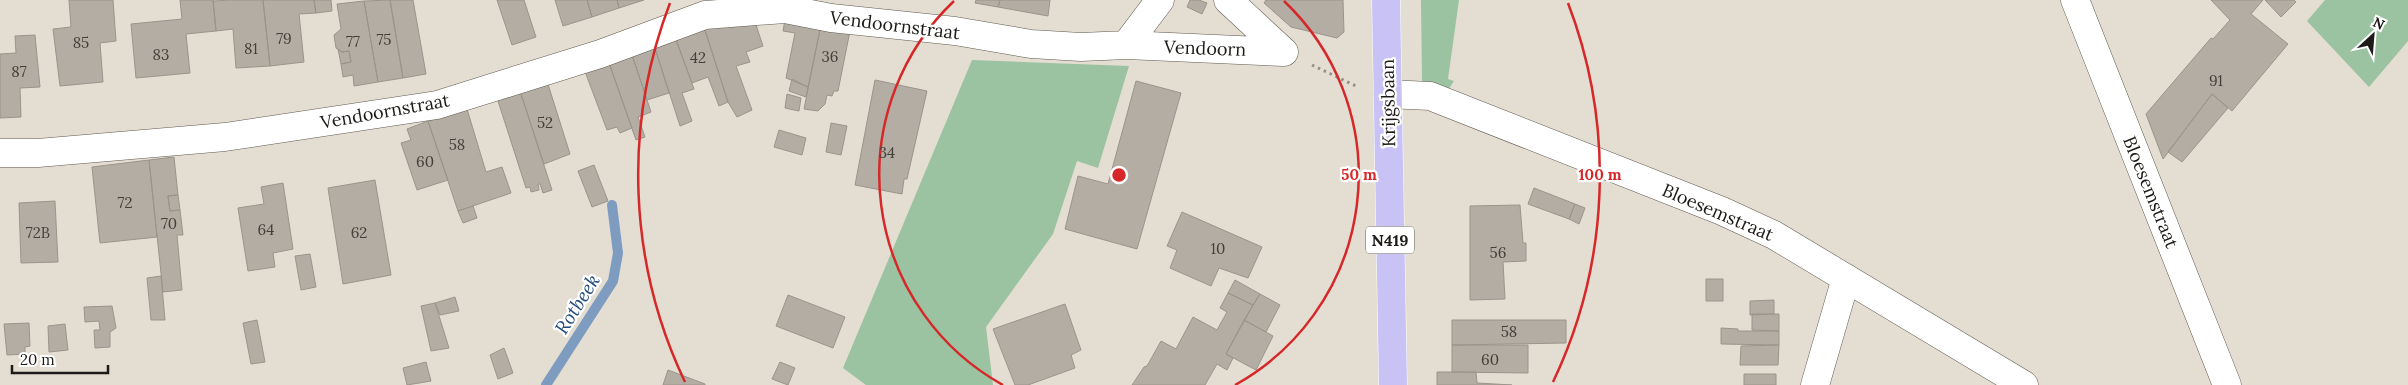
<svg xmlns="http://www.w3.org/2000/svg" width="2408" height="385" font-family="Lora,serif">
<rect width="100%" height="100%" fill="#e4ddd2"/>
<!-- green -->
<path fill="#9bc2a1" d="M 1421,0 L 1459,0 L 1448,79 L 1454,81 L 1448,90 L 1422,83 Z
M 2325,0 L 2408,0 L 2408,41 L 2369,87 L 2307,21 Z
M 972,60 L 1129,66 L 1098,168 L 1077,161 L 1053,234 L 986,327 L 993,385 L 866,385 L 843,368 Z"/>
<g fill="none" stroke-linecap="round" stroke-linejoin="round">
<!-- stream -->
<path stroke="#7e9cc0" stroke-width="10" d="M 546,385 L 613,281 L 618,253 L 612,205"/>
</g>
<!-- building -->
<path fill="#b4ada3" stroke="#9a948a" d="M 69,0 L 113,0 L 116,41 L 100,43 L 103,82 L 60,86 L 53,29 L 71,27 Z
M 180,0 L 213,0 L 216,31 L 186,34 L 190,73 L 136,78 L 131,24 L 182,19 Z
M 231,0 L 263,0 L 270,66 L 236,68 L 233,29 L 216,31 L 213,1 Z
M 263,0 L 314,0 L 316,13 L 299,14 L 304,62 L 270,66 Z
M 314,0 L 331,0 L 332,11 L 316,13 Z
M 390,0 L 403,78 L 378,82 L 364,1 Z
M 390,0 L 413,0 L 426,74 L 403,78 Z
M 497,0 L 524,0 L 536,37 L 512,45 Z
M 555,0 L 587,0 L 592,17 L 563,26 Z
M 587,0 L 617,0 L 619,8 L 592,17 Z
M 617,0 L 644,0 L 619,8 Z
M 976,0 L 1000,0 L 998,7 L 975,3 Z
M 1000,0 L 1050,0 L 1048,16 L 998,7 Z
M 1190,0 L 1199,0 L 1207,3 L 1202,14 L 1187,7 Z
M 1266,0 L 1343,0 L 1344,32 L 1337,38 L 1291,27 L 1264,3 Z
M 2211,0 L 2263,0 L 2251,14 L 2288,44 L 2232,111 L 2212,94 L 2163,159 L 2146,114 L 2211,38 L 2213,39 L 2230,20 Z
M 2265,0 L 2294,0 L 2296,2 L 2281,17 Z
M 364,1 L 378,82 L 354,86 L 353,75 L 343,77 L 341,64 L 351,62 L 349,51 L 342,52 L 336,48 L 334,35 L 341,29 L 337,4 Z
M 753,16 L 763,46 L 746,52 L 750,62 L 736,66 L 752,110 L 737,117 L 728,102 L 704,27 Z
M 785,20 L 822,20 L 808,87 L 786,78 L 795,33 L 783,31 Z
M 822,20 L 851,26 L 838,91 L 834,91 L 832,96 L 827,95 L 825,104 L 818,111 L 804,109 Z
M 704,27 L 728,102 L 719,106 L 708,77 L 692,83 L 675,37 Z
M 35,35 L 40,87 L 20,88 L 21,117 L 0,118 L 0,54 L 16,53 L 15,36 Z
M 675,37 L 694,89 L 682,93 L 692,121 L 680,126 L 654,45 Z
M 654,45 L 669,93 L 647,100 L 631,52 Z
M 338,49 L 342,52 L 349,51 L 351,62 L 341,64 Z
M 631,52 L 651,112 L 638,117 L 645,137 L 636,140 L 608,60 Z
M 608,60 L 632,128 L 620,133 L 617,127 L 607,130 L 584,69 Z
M 792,79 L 808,87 L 806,97 L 789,91 Z
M 875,80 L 927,91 L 907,179 L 904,179 L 902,194 L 855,185 Z
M 547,81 L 570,154 L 544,164 L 520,91 Z
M 1136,81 L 1181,93 L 1137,249 L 1065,229 L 1078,176 L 1108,184 Z
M 520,91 L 552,190 L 543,193 L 540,184 L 538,184 L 539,190 L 531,192 L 530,187 L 526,188 L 497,98 Z
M 787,94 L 801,98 L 799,111 L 785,108 Z
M 2212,94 L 2228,108 L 2182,162 L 2168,152 Z
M 467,109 L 486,172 L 502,167 L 511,193 L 458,211 L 428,121 Z
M 428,121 L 448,180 L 417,190 L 401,143 L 411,140 L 407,129 Z
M 831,123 L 847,126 L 841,155 L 826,152 Z
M 779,130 L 806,138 L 802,155 L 774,147 Z
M 174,157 L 178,195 L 168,196 L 170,211 L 180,210 L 183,235 L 177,235 L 182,290 L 163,292 L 149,160 Z
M 149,160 L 157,237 L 100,243 L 92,167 Z
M 594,165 L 608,201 L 592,207 L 578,171 Z
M 375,180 L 391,275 L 343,284 L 328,188 Z
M 283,183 L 293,249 L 273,253 L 275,267 L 248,271 L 238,208 L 264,204 L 261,187 Z
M 1534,188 L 1575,204 L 1569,219 L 1528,204 Z
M 178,195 L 180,210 L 170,211 L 168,196 Z
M 55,201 L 58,262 L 21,263 L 19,203 Z
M 1575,204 L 1585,208 L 1579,224 L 1569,219 Z
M 1520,205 L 1523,243 L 1526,243 L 1526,261 L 1503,262 L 1505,299 L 1470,300 L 1470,206 Z
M 473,206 L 477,218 L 463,223 L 458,211 Z
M 1182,212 L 1262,247 L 1248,278 L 1219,268 L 1211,286 L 1170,268 L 1177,250 L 1167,246 Z
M 310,254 L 316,287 L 301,290 L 295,256 Z
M 161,276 L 165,320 L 151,320 L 147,278 Z
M 1706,279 L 1723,279 L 1723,301 L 1706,301 Z
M 1235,280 L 1260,294 L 1253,305 L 1228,293 Z
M 1228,293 L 1253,305 L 1226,354 L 1233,358 L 1227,370 L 1217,364 L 1205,385 L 1132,385 L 1144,367 L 1147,366 L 1161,341 L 1176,349 L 1193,317 L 1217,330 L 1227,312 L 1220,308 Z
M 1260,294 L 1280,305 L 1266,332 L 1244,320 Z
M 788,295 L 845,317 L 833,348 L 776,326 Z
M 455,297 L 459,311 L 440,315 L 435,303 Z
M 1774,300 L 1774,314 L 1750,315 L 1750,301 Z
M 435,303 L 449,348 L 431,351 L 421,306 Z
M 1065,304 L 1081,350 L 1071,355 L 1075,368 L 1028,385 L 1015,385 L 993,329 Z
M 112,306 L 116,328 L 110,332 L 110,347 L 95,348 L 94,330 L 100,330 L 99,321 L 85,322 L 84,307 Z
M 1752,314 L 1779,314 L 1779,331 L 1752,330 Z
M 257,320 L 265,362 L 251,364 L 243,323 Z
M 1244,320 L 1273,336 L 1256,370 L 1226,354 Z
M 1452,320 L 1566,320 L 1566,343 L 1452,345 Z
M 29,323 L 30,346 L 25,347 L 25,354 L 7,355 L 4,324 Z
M 65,324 L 68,350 L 49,352 L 48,326 Z
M 1721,328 L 1738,329 L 1738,331 L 1779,331 L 1779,345 L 1721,344 Z
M 1452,345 L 1528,345 L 1528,373 L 1452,372 Z
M 1779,345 L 1778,365 L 1740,365 L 1741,346 Z
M 504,348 L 513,373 L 498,379 L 490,355 Z
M 426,362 L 431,381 L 407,385 L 403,368 Z
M 780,362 L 795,368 L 788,385 L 772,379 Z
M 668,370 L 705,384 L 705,385 L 663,385 Z
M 1437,372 L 1476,372 L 1477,383 L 1512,385 L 1437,385 Z
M 1744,374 L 1776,374 L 1776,385 L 1744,385 Z"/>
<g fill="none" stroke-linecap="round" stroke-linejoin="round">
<!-- street casing -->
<g stroke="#5f594f" stroke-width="29">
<path id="street" d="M 1228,0 L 1284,52
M 2075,0 L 2227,385
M 1126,45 L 1160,0
M 1388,94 L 1430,96 L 1722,211 L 1774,235 L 2024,385
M 0,153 L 38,153 L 225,137 L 437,105 L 600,54 L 705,15 L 785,9 L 831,18 L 955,31 L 1031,44 L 1081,47 L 1126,45 L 1284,52
M 1815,385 L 1846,278"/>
</g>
<!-- primary casing -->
<g stroke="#fff" stroke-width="29">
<path id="primary" d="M 1386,0 L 1393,385"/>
</g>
<!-- path -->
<path stroke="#959088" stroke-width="3" stroke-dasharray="2.5 4" stroke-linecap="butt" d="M 1312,65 L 1358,87"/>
<!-- street -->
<use href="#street" stroke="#fff" stroke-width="28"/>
<!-- primary -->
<use href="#primary" stroke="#c8c2f5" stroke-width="28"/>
</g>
<!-- distance rings -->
<g fill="none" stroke="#d62828" stroke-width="2.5">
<path d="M1003 385A240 240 0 0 1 954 1M1284 1A240 240 0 0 1 1235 385"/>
<path d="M685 382A481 481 0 0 1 670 3M1568 3A481 481 0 0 1 1553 382"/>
</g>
<g text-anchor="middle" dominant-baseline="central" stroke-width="4.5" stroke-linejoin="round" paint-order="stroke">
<!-- number labels -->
<g font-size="15" fill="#43403a">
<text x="284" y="38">79</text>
<text x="384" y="39">75</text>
<text x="353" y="41">77</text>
<text x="81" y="42">85</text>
<text x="251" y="48">81</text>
<text x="161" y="54">83</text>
<text x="830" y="56">36</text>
<text x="698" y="57">42</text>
<text x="19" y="71">87</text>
<text x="2216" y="80">91</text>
<text x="545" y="122">52</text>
<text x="457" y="144">58</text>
<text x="887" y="152">34</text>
<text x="425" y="161">60</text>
<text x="125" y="202">72</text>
<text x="169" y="223">70</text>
<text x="266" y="229">64</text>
<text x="38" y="232">72B</text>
<text x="359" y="232">62</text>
<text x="1218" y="248">10</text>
<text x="1498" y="252">56</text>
<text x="1509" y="331">58</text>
<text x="1490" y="359">60</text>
</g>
<!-- shield labels -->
<rect fill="#fff" stroke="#615f5d" stroke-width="1" x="1366" y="226.5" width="48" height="27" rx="4"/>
<g font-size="16" font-weight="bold" fill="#1d1b17">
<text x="1390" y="240">N419</text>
</g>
<!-- street labels -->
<g font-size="18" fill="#1d1b17" stroke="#fff">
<text transform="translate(895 25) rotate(7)">Vendoornstraat</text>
<text transform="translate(1205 48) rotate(2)">Vendoorn</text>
<text transform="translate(1388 103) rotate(-91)">Krijgsbaan</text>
<text transform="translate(385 111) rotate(-10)">Vendoornstraat</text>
<text transform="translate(2151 192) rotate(68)">Bloesemstraat</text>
<text transform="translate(1718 212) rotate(23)">Bloesemstraat</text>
</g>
<!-- water labels -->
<g font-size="19" font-style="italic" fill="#214b7b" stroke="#fff">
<text transform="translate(577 304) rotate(-58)">Rotbeek</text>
</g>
</g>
<circle cx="1119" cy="175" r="8" fill="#d62828" stroke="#fff" stroke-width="2.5"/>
<g font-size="15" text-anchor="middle" font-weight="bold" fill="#d62828" stroke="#fff" stroke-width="4.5" stroke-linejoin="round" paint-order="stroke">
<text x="1359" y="180">50 m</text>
<text x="1600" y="180">100 m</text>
</g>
<!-- north arrow -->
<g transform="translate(2373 35) rotate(26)" stroke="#ffffff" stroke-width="4" paint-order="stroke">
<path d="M0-4L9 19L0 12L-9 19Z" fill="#1d1b17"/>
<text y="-8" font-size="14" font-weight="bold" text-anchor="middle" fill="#1d1b17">N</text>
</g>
<!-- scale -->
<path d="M12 365v8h96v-8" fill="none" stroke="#1d1b17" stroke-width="2.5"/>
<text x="20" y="365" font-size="15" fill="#1d1b17" stroke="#ffffff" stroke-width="4" paint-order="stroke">20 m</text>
</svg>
